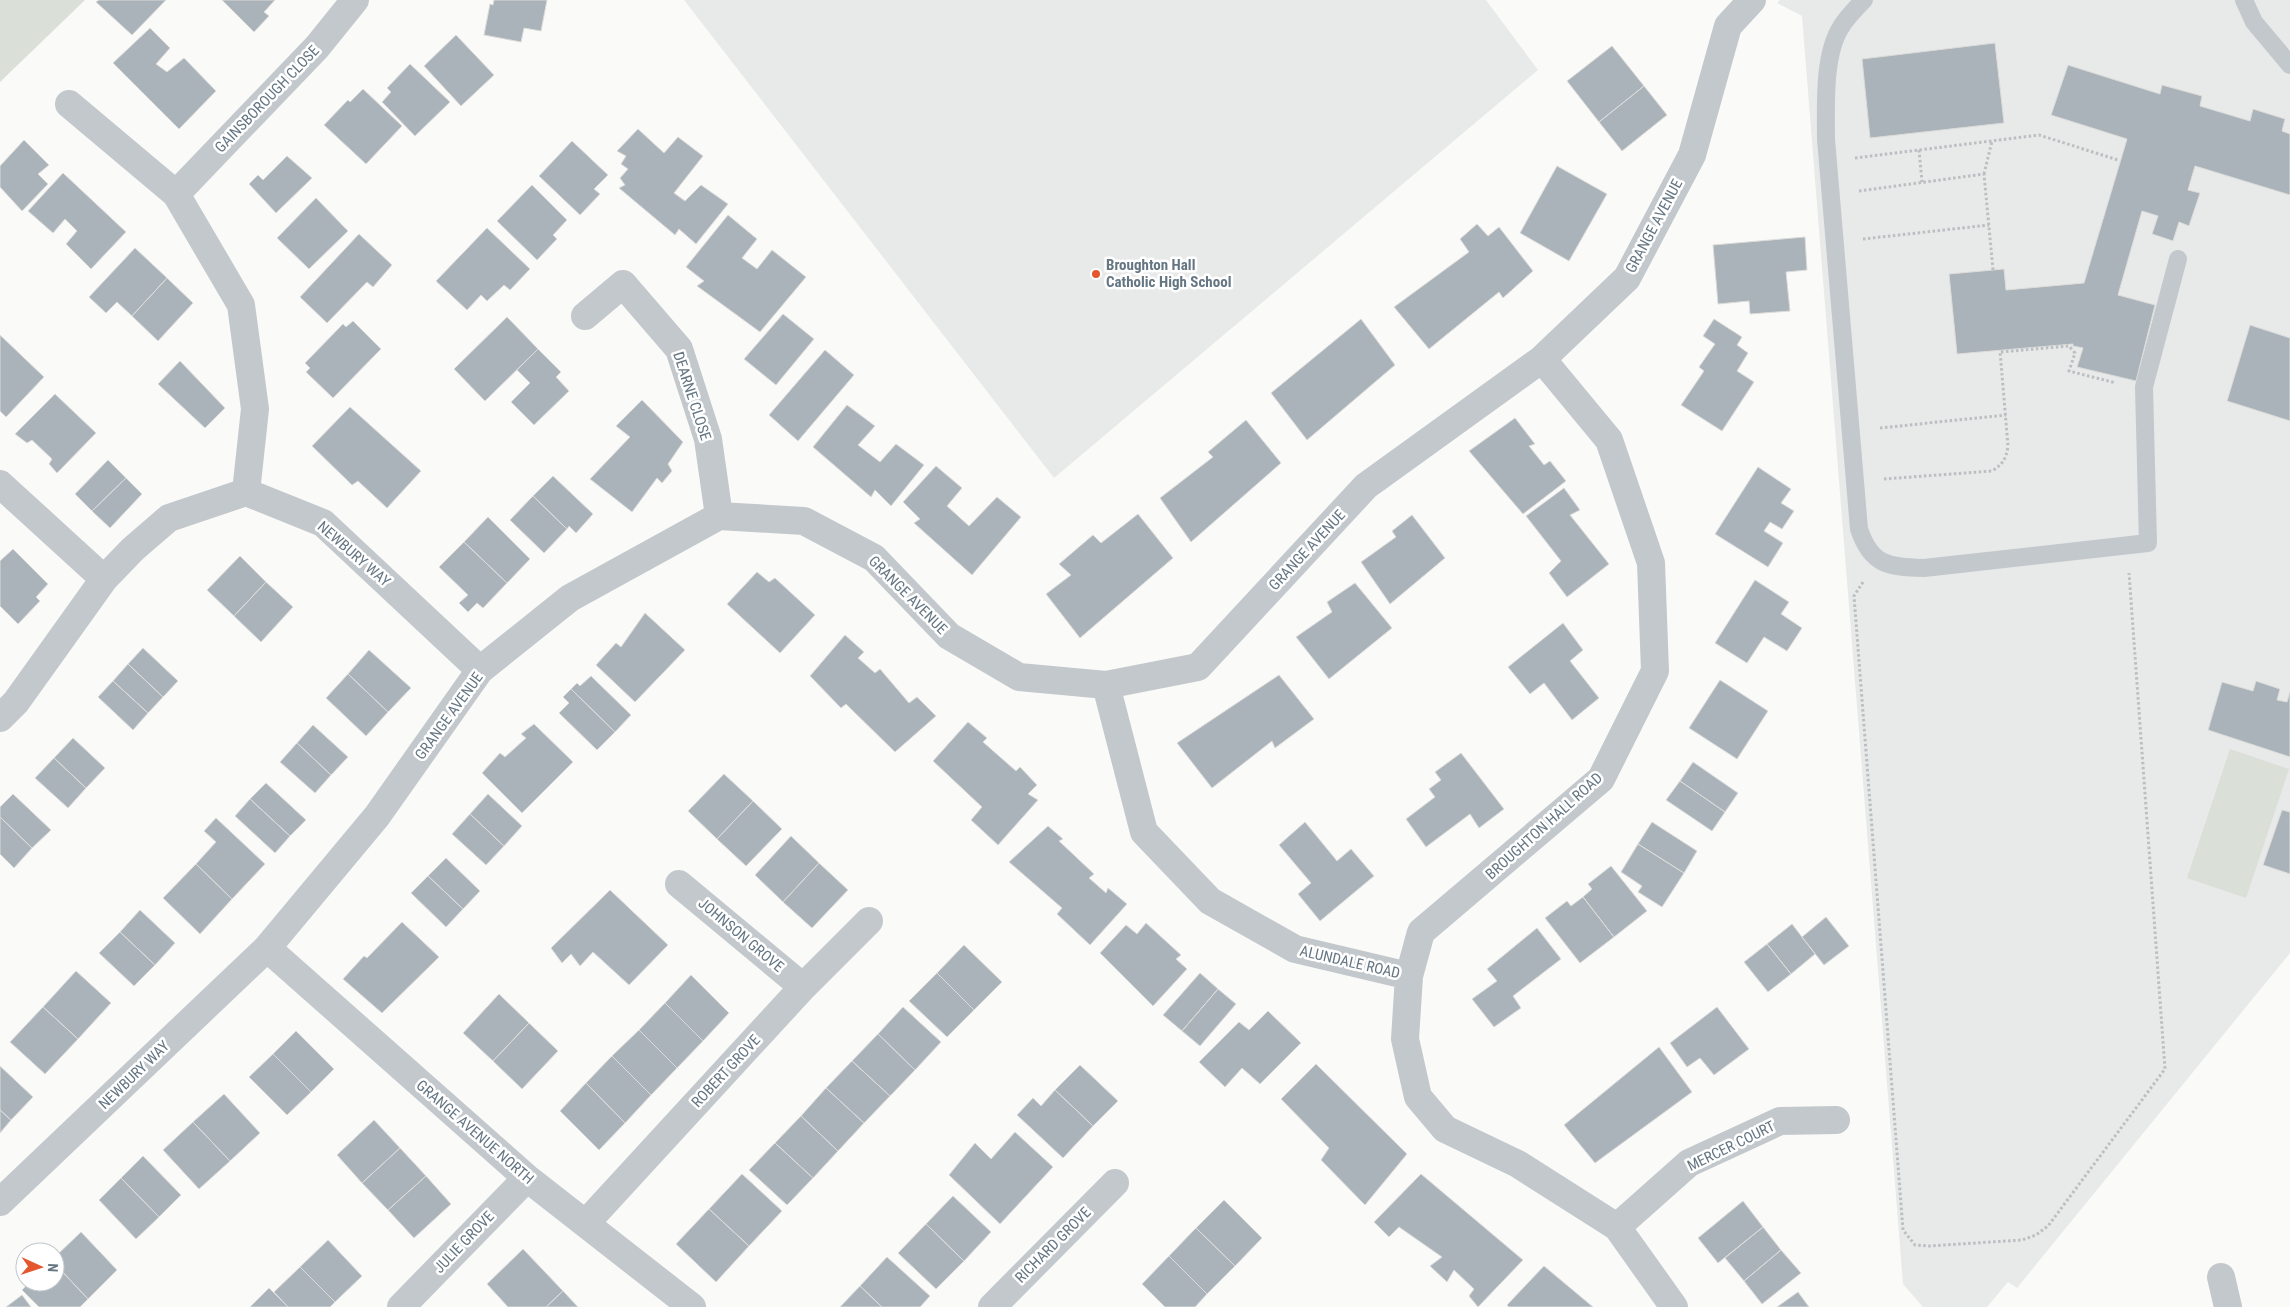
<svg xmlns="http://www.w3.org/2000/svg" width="2290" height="1307" font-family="'Roboto Condensed',sans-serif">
<rect width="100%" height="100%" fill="#fafaf8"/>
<!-- built -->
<path fill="#e8e9e9" d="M 684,0 L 1486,0 L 1538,70 L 1054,478 Z
M 1780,0 L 2290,0 L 2290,953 L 2017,1288 L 2008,1282 L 1987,1307 L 1923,1307 L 1903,1284 L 1802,16 L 1777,3 Z"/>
<!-- grass -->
<path fill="#dadfd7" d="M 0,0 L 85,0 L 0,82 Z
M 2230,749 L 2289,769 L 2246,898 L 2187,878 Z"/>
<!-- building -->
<path fill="#aab3b9" stroke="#dcdcda" d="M 99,0 L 166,0 L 132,35 L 96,2 Z
M 222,0 L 275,0 L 264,12 L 269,16 L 254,32 Z
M 494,0 L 547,0 L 541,31 L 524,28 L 521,42 L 484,35 L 490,4 L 493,5 Z
M 150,28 L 170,48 L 156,64 L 167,72 L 184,58 L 216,91 L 179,129 L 113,63 Z
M 456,35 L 494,75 L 461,106 L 424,66 Z
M 1995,43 L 2004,123 L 1870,138 L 1862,59 Z
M 1612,46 L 1644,86 L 1599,122 L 1567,81 Z
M 410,64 L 450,102 L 415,136 L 382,102 L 391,92 L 387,88 Z
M 2068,65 L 2160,94 L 2162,85 L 2202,96 L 2200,106 L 2250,121 L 2253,109 L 2285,119 L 2282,131 L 2290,134 L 2290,195 L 2195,166 L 2188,190 L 2200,193 L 2189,226 L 2179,222 L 2173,241 L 2152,234 L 2158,216 L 2142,211 L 2118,295 L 2155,305 L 2136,381 L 2077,367 L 2083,348 L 2073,346 L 2073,344 L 1957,354 L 1949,274 L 2004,269 L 2006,290 L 2084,283 L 2127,139 L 2051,115 Z
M 1644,86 L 1667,115 L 1622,151 L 1599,122 Z
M 363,89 L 402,126 L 366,164 L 324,125 L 348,100 L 350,102 Z
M 638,129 L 664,153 L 678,137 L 703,156 L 674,193 L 685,201 L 701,185 L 728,204 L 696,244 L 679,229 L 675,235 L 619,188 L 625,185 L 620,178 L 628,169 L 621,164 L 626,156 L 617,151 Z
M 24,140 L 49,165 L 38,174 L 48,184 L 22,211 L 0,187 L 0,166 Z
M 572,141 L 608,175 L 594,189 L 600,194 L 580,215 L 539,176 Z
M 287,156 L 312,178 L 276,213 L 249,184 L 258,175 L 263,180 Z
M 1557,166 L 1607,194 L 1569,261 L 1520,233 Z
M 63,173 L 126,232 L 91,269 L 66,244 L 77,231 L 65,219 L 53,233 L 28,211 Z
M 532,185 L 567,220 L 553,235 L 557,239 L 537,260 L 497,221 Z
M 316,198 L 348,231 L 309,269 L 277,238 Z
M 728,215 L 757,239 L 742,258 L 757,269 L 772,250 L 806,277 L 760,332 L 697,286 L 704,281 L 686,267 Z
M 1477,224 L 1488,236 L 1499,227 L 1533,271 L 1503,298 L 1499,292 L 1429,349 L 1394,307 L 1469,252 L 1460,239 Z
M 487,228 L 530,269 L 510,290 L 504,285 L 487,301 L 481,295 L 467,310 L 436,281 Z
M 359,234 L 392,265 L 373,287 L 367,282 L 327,323 L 300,297 Z
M 1805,237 L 1807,270 L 1786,272 L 1790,311 L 1750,314 L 1749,301 L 1718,304 L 1713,245 Z
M 135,248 L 167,278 L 132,316 L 117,302 L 106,313 L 89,297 Z
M 167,278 L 193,303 L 158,341 L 132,316 Z
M 783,314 L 814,339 L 776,385 L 744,359 Z
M 507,317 L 538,349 L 485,401 L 454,369 Z
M 1361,319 L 1395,365 L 1307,440 L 1271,393 Z
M 1714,319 L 1742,337 L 1737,345 L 1748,353 L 1737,371 L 1754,382 L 1722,431 L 1681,405 L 1704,371 L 1699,367 L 1715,344 L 1703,336 Z
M 353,321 L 381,349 L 333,398 L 306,372 L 310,368 L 305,363 L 343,324 L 346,327 Z
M 2250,325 L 2290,338 L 2290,421 L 2227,401 Z
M 0,335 L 44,377 L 6,417 L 0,411 Z
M 538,349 L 561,372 L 556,377 L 569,391 L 534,425 L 511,402 L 530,383 L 517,370 Z
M 825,350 L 854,375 L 798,441 L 769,415 Z
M 180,361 L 225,408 L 205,428 L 158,384 Z
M 55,394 L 96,433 L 57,473 L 49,464 L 52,459 L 32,440 L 27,443 L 15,434 Z
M 642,400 L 683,442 L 668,464 L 672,471 L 662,483 L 657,478 L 632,512 L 590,479 L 630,437 L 616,426 Z
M 847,405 L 875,426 L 858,445 L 880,462 L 896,444 L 924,465 L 891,506 L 875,490 L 871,497 L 813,447 Z
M 350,407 L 421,471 L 387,508 L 358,481 L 352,485 L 312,446 Z
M 1515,418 L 1535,444 L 1529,446 L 1544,465 L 1550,461 L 1566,481 L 1523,514 L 1469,451 Z
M 1246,420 L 1281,463 L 1191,542 L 1160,498 L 1213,457 L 1208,452 Z
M 108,460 L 126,478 L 92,511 L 75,494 Z
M 936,466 L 962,488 L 947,506 L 969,526 L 997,497 L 1021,517 L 972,575 L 914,523 L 920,519 L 903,502 Z
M 1758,467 L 1791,489 L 1781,503 L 1794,511 L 1782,529 L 1770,522 L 1764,531 L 1783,543 L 1768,567 L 1715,534 Z
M 553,476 L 593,514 L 576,533 L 569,526 L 567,529 L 533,496 Z
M 126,478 L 142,494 L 110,528 L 92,511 Z
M 1564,488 L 1580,510 L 1570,515 L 1609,564 L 1567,597 L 1549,573 L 1561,561 L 1526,516 Z
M 533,496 L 567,529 L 544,553 L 510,520 Z
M 1138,514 L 1173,558 L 1080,638 L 1046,594 L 1071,575 L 1059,564 L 1093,535 L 1101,543 Z
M 1412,515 L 1445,558 L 1390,604 L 1361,562 L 1396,537 L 1392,531 Z
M 488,517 L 530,559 L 507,583 L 464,542 Z
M 464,542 L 507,583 L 483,608 L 477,603 L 468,612 L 459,603 L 468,595 L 439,567 Z
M 13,549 L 48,584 L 36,597 L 40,601 L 18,624 L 0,606 L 0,561 Z
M 240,556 L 266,582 L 234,616 L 207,590 Z
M 757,572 L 769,582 L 775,578 L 815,615 L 780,653 L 727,604 Z
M 1755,580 L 1789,602 L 1781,614 L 1802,628 L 1787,651 L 1764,637 L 1747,663 L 1715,643 Z
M 266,582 L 293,607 L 261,642 L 234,616 Z
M 1355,583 L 1392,628 L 1329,679 L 1296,637 L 1332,612 L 1327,602 Z
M 645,613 L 685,650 L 635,702 L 596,665 L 616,643 L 621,647 Z
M 1563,623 L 1583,650 L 1570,661 L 1599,698 L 1572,720 L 1544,683 L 1530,694 L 1508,667 Z
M 845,635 L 864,652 L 858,658 L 875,673 L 880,669 L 909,703 L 917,697 L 936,716 L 895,752 L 846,704 L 841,708 L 810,676 Z
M 143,648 L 178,681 L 163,697 L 128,664 Z
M 369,650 L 411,688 L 388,712 L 348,674 Z
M 128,664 L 163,697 L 148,713 L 113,681 Z
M 348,674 L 388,712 L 366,736 L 326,698 Z
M 1279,675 L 1314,719 L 1275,748 L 1272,741 L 1212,788 L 1177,743 Z
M 591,676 L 631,715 L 615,732 L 571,689 L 577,683 L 580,686 Z
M 1720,680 L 1768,711 L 1737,759 L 1689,728 Z
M 113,681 L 148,713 L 133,730 L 98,697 Z
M 2256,681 L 2280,689 L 2277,700 L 2287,702 L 2290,691 L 2290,757 L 2208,730 L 2222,682 L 2253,691 Z
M 571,689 L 615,732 L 597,750 L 559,713 L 569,703 L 563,697 Z
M 968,722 L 987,738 L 983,742 L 1016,771 L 1020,767 L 1037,785 L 1028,794 L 1038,800 L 998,845 L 971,820 L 982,807 L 933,761 Z
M 534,724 L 573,762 L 522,813 L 482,773 L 500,753 L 505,757 L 526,738 L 521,734 Z
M 313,725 L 348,757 L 331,775 L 297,743 Z
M 73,738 L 105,768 L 86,788 L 54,758 Z
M 297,743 L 331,775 L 315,793 L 280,762 Z
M 1461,753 L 1504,809 L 1479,828 L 1470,814 L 1426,847 L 1406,819 L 1435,797 L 1429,789 L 1441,780 L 1435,772 Z
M 54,758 L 86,788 L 68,808 L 35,778 Z
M 1693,762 L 1738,793 L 1725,812 L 1680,781 Z
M 724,774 L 753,801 L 717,839 L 688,811 Z
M 1680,781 L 1725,812 L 1712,831 L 1666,800 Z
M 266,783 L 306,820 L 290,836 L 250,799 Z
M 13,794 L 51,830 L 32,848 L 0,817 L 0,807 Z
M 488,794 L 522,826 L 504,846 L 470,814 Z
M 250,799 L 290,836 L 275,853 L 235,816 Z
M 753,801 L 782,829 L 746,866 L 717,839 Z
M 2282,810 L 2290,812 L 2290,874 L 2263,865 Z
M 470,814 L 504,846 L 486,865 L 452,834 Z
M 0,817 L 32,848 L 14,868 L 0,854 Z
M 216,818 L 265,864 L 232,899 L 196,864 L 216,842 L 204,831 Z
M 1305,822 L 1337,861 L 1351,849 L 1374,876 L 1320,921 L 1298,894 L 1311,883 L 1279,845 Z
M 1652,822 L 1697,851 L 1684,873 L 1638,844 Z
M 1048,826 L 1063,839 L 1059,841 L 1094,874 L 1089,878 L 1106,893 L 1108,888 L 1127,904 L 1090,945 L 1057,914 L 1062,908 L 1009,862 Z
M 791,836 L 819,863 L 783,902 L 755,875 Z
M 1638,844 L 1684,873 L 1662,907 L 1638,892 L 1642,886 L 1621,872 Z
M 446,858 L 480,891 L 463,909 L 428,876 Z
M 819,863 L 848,890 L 812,928 L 783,902 Z
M 196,864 L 232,899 L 200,934 L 163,898 Z
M 1611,866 L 1647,911 L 1614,937 L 1583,897 L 1592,889 L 1588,884 Z
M 428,876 L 463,909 L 446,927 L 411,893 Z
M 610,890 L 668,945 L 629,985 L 593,952 L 580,966 L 571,954 L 562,963 L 551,948 Z
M 1583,897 L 1614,937 L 1580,963 L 1545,918 L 1567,901 L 1571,906 Z
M 140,910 L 175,943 L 155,965 L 120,932 Z
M 1826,917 L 1849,946 L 1824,965 L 1802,937 Z
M 402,922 L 439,957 L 382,1013 L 343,979 L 364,956 L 367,958 Z
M 1146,923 L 1181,955 L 1176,959 L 1187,969 L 1153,1006 L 1100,953 L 1126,925 L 1137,934 Z
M 1792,924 L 1815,954 L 1791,974 L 1767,944 Z
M 1537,928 L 1561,959 L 1513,996 L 1521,1008 L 1494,1027 L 1472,999 L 1497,981 L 1487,969 Z
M 120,932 L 155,965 L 134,986 L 99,953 Z
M 1767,944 L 1791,974 L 1768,992 L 1744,962 Z
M 964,945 L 1002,982 L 974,1010 L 937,973 Z
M 76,971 L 111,1003 L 78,1039 L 43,1007 Z
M 937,973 L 974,1010 L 947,1037 L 909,1001 Z
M 1200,973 L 1218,989 L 1182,1031 L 1163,1015 Z
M 691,975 L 729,1013 L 703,1041 L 665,1003 Z
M 1218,989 L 1236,1004 L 1200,1046 L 1182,1031 Z
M 499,994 L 529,1023 L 493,1061 L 463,1033 Z
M 665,1003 L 703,1041 L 677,1068 L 639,1030 Z
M 43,1007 L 78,1039 L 45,1074 L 10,1042 Z
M 903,1007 L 941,1042 L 915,1070 L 878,1034 Z
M 1717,1007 L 1749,1049 L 1714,1075 L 1700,1058 L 1687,1067 L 1670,1043 Z
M 1268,1011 L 1301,1043 L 1260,1084 L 1242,1068 L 1225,1087 L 1199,1062 L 1239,1022 L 1249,1030 Z
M 529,1023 L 558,1051 L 522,1089 L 493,1061 Z
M 639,1030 L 677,1068 L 651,1095 L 612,1056 Z
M 296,1031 L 334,1069 L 311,1092 L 273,1054 Z
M 878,1034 L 915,1070 L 890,1096 L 852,1061 Z
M 1659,1047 L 1692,1092 L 1595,1163 L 1564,1125 Z
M 273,1054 L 311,1092 L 287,1115 L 249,1077 Z
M 612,1056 L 651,1095 L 625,1123 L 586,1083 Z
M 852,1061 L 890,1096 L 864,1123 L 826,1088 Z
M 1316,1064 L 1407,1154 L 1365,1205 L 1321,1160 L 1329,1148 L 1281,1099 Z
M 1080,1065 L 1118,1101 L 1093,1126 L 1055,1090 Z
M 0,1066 L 33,1097 L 11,1120 L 0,1110 Z
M 586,1083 L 625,1123 L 599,1150 L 560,1111 Z
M 826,1088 L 864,1123 L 838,1151 L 801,1116 Z
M 1055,1090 L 1093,1126 L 1063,1158 L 1017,1115 L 1033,1098 L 1041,1106 Z
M 224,1094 L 260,1133 L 230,1161 L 193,1122 Z
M 0,1110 L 11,1120 L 0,1133 Z
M 801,1116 L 838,1151 L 813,1178 L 775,1143 Z
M 374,1120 L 400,1148 L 362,1183 L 337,1155 Z
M 193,1122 L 230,1161 L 199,1189 L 163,1150 Z
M 1015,1132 L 1053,1167 L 1000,1224 L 949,1175 L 975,1143 L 991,1159 Z
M 775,1143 L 813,1178 L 787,1205 L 749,1170 Z
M 400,1148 L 426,1176 L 388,1210 L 362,1183 Z
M 143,1156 L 181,1195 L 159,1217 L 121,1178 Z
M 742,1174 L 782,1211 L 749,1246 L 709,1209 Z
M 1421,1174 L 1523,1260 L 1478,1307 L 1469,1296 L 1474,1289 L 1454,1270 L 1447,1282 L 1430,1266 L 1442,1257 L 1399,1227 L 1389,1237 L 1374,1222 Z
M 426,1176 L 451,1204 L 414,1238 L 388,1210 Z
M 121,1178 L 159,1217 L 136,1239 L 99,1200 Z
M 953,1196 L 991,1232 L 964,1261 L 926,1224 Z
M 1224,1200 L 1262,1238 L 1235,1266 L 1196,1228 Z
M 1743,1201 L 1763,1227 L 1718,1263 L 1698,1238 Z
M 709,1209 L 749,1246 L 716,1282 L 676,1244 Z
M 926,1224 L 964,1261 L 936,1289 L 898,1253 Z
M 1763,1227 L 1781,1250 L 1744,1281 L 1725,1258 Z
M 1196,1228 L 1235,1266 L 1207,1294 L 1169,1256 Z
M 81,1232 L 117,1270 L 88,1299 L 55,1264 L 55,1257 Z
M 328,1240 L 362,1276 L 335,1302 L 300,1267 Z
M 523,1249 L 563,1291 L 546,1307 L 508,1307 L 487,1284 Z
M 1781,1250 L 1801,1273 L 1762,1304 L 1744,1281 Z
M 1169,1256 L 1207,1294 L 1195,1307 L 1165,1307 L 1142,1284 Z
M 887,1257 L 930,1296 L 920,1307 L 882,1307 L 860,1286 Z
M 55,1264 L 88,1299 L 80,1307 L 39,1307 L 22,1290 L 30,1282 L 55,1282 Z
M 1544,1266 L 1593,1307 L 1509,1307 L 1507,1305 Z
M 300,1267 L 335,1302 L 330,1307 L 288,1307 L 274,1292 Z
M 860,1286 L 882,1307 L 840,1307 Z
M 269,1288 L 288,1307 L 250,1307 Z
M 563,1291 L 578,1307 L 546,1307 Z
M 1798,1292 L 1809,1307 L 1777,1307 Z
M 22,1295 L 31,1307 L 6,1307 Z"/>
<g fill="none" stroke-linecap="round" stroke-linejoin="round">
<!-- path -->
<path stroke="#bbbfc2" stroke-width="3" stroke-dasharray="2.5 2.5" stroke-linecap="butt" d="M 1919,150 L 1922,182
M 1855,158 L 2039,135 L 2118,160
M 1984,174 L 1992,141
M 1859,191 L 1984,174 L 1993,270
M 1863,239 L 1989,225
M 2001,352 L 2069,346 L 2075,353 L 2069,371 L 2116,383
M 1880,428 L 2006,415
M 1884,479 L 1992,471 C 2003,464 2006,459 2008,446 L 2000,351
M 1863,582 L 1854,596 L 1903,1230 L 1915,1245 L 1929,1246 L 2022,1240 L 2036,1235 L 2048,1226 L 2165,1069 L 2129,573"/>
<!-- service -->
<path stroke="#c3c8cc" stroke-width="18" d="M 1864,0 C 1856,8 1847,17 1841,27 C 1823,55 1826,107 1826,139 L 1859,529 C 1871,565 1888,567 1924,568 L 2148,543 L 2144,387 L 2178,259
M 2244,0 L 2254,22 L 2290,65"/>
<!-- minor -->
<path stroke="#c3c8cc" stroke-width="28" d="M 69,104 L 176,194 L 241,305 L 255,409 L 246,492
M 176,194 L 317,47 L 355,0
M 585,316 L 623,284 L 679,349 L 708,439 L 719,516
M 0,484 L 104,579
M 1106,685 L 1144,832 L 1210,901 L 1295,949 L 1409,976 L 1405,1039 L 1418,1097 L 1445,1129 L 1518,1164 L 1617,1227 L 1674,1307
M 0,718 L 16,702 L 104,579 L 133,549 L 169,518 L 246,492 L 323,523 L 480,670
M 679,884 L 803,987
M 267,948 L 527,1178 L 692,1307
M 1409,976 L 1421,932 L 1601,779 L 1655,671 L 1651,563 L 1609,440 L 1542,359
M 0,1202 L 267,948 L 377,816 L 480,670 L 570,598 L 719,516 L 804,521 L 874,558 L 949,636 L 1019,677 L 1106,685 L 1198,667 L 1366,486 L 1542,359 L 1627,278 L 1692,155 L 1728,26 L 1752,0
M 586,1223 L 803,987 L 869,921
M 1617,1227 L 1689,1163 L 1780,1121 L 1836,1120
M 2221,1277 L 2228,1307
M 401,1307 L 527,1178
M 992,1307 L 1115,1183"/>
</g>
<!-- markers -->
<circle fill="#e4572e" stroke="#fff" stroke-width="2" cx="1096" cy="274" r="5"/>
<g text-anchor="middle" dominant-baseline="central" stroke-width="5" stroke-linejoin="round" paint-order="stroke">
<!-- street labels -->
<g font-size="15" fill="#657683" stroke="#fff">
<text transform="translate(267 99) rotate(-46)">GAINSBOROUGH CLOSE</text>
<text transform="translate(1654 226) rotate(-62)">GRANGE AVENUE</text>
<text transform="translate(692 396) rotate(72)">DEARNE CLOSE</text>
<text transform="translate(1307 550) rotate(-47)">GRANGE AVENUE</text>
<text transform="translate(354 554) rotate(41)">NEWBURY WAY</text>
<text transform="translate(908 595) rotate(45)">GRANGE AVENUE</text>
<text transform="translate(449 716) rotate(-54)">GRANGE AVENUE</text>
<text transform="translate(1544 826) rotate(-42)">BROUGHTON HALL ROAD</text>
<text transform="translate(741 935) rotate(40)">JOHNSON GROVE</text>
<text transform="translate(1350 962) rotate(13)">ALUNDALE ROAD</text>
<text transform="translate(726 1071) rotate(-47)">ROBERT GROVE</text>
<text transform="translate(134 1075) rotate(-44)">NEWBURY WAY</text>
<text transform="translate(475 1132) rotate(41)">GRANGE AVENUE NORTH</text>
<text transform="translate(1731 1146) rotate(-26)">MERCER COURT</text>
<text transform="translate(464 1242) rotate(-46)">JULIE GROVE</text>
<text transform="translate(1053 1245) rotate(-45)">RICHARD GROVE</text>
</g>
<!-- poi labels -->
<g font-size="15" font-weight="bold" fill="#657683" stroke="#fff" text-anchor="start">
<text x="1106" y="265">Broughton Hall<tspan x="1106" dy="17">Catholic High School</tspan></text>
</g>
</g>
<!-- north arrow -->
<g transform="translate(40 1267) rotate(93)"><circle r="24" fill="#ffffff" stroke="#c1c8cd"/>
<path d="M0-4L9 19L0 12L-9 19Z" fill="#e4572e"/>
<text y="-8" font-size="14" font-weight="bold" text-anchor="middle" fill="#657683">N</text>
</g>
</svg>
